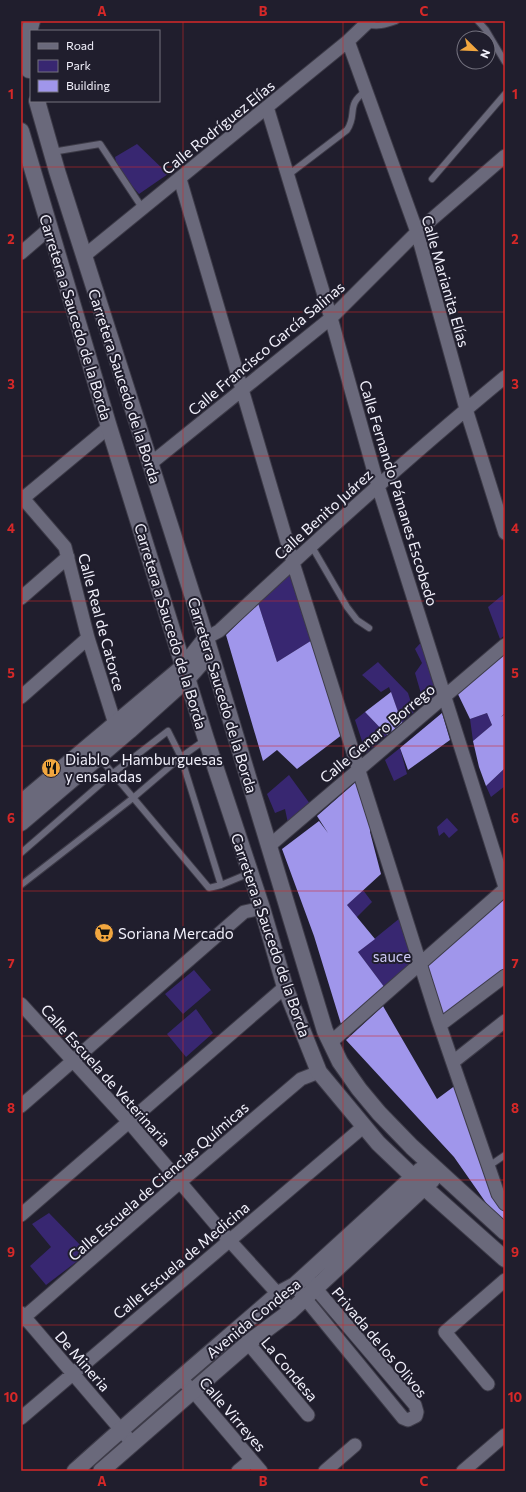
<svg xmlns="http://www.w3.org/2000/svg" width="526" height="1492" font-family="Commissioner,sans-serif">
<rect width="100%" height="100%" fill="#201e2d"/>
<!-- green -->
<path fill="#382771" d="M 137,144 L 168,174 L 139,194 L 118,170 L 115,157 Z
M 295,569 L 317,637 L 277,662 L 258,603 Z
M 505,593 L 505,635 L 500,639 L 488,607 Z
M 426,637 L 445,696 L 424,704 L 415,673 L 422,663 L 415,649 Z
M 378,662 L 408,693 L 414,712 L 402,723 L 389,687 L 381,692 L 362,675 Z
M 365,712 L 387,735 L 366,753 L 355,720 Z
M 487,713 L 492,725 L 473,741 L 470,719 Z
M 400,748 L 407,774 L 394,781 L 385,760 Z
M 505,768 L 505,786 L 491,797 L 486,786 Z
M 289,775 L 313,808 L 289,828 L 285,809 L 275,813 L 267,794 Z
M 447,818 L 458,830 L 449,838 L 444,832 L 439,836 L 437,827 Z
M 363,890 L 372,902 L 356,918 L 347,905 Z
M 405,914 L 420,963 L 388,992 L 358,952 Z
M 194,970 L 211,990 L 183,1014 L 165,994 Z
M 196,1009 L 213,1033 L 186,1057 L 167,1034 Z
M 49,1213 L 88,1253 L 46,1285 L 30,1266 L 51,1247 L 32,1224 Z"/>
<!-- building -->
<path fill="#a096eb" d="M 258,603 L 277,662 L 317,637 L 347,731 L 297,769 L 277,750 L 263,761 L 226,635 Z
M 505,652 L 505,713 L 501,717 L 505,714 L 505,768 L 486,786 L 479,767 L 473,741 L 492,725 L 487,713 L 470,719 L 455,688 Z
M 391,692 L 402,723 L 387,735 L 365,712 Z
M 442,713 L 450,740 L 408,770 L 400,748 Z
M 357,781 L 372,824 L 370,832 L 381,874 L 347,905 L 375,939 L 358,952 L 388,992 L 341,1024 L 314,936 L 282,849 L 319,821 L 328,833 L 317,816 Z
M 505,895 L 505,975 L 438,1020 L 420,963 Z
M 383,1006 L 437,1099 L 460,1082 L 505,1198 L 505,1230 L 454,1157 L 346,1040 Z"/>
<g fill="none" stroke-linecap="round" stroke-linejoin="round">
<!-- service casing -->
<g stroke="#3d3b48" stroke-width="8">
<path id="service" d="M 478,21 L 486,30 L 505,62
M 366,24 C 377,27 385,25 396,21
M 52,152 L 100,144 L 143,209
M 288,175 L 347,130 C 358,114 345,105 366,91
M 432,179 L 505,94
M 311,545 L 347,607 L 357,620 L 369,628
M 99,757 L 209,888 L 221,885 L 250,873
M 21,853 L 112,774 L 168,731 L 181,757 L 221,885
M 21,885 L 133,798 L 181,757 L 205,740
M 489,1166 L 505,1155"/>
</g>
<!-- minor casing -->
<g stroke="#3d3b48" stroke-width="15">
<path id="minor" d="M 348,41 L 417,232 L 466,409 L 505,533
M 267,107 L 331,318 L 378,486 L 505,887
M 180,179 L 295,569 L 438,1020 L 498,1194 L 505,1204
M 21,253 L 50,228
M 84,256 L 348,41 L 369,21
M 150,464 L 331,318 L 417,232 L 505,156
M 21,496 L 65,547 L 88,638 L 115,724
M 21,500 L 109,427
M 21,598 L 68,557
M 206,638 L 219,631 C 312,544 407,458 505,377
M 21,697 L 88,638
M 269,846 L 505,645
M 21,1004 L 129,1122 L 229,1240 L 278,1294 L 291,1311
M 440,1025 L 505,976
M 331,1042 L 505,889
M 453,1062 L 505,1021
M 21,1106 L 244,912 L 262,908
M 21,1215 L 285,987
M 299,1291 L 403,1418 L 408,1420 L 416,1416 L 417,1412 L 415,1405 L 305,1276
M 21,1313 L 133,1444
M 21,1320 L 180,1182 L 301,1079 L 319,1072
M 248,1343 L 308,1415
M 181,1379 L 193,1391 L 261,1471
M 488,1384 L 445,1332 L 505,1280
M 21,1418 L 363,1127
M 238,1471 L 251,1460
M 325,1471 L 355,1445
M 463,1471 L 505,1435"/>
</g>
<!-- tertiary casing -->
<g stroke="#3d3b48" stroke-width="18">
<path id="tertiary" d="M 29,70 L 29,32 L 32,21
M 37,101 L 57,171 L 206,638 L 325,1031 L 340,1062 L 359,1089 L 379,1113 L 412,1147 L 505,1232
M 21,131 L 109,427 L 206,739 L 262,908 L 285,987 L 319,1072 L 378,1143 L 424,1187 L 505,1259
M 21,803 L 184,666 L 206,638
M 21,823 L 129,731 L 188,678 L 210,653
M 75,1471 C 141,1411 210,1353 278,1294 L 295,1285 L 421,1170
M 101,1471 L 248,1343 L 291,1311 L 432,1180"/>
</g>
<!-- service -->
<use href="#service" stroke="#6a697b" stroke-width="6"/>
<!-- minor -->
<use href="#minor" stroke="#6a697b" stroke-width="13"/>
<!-- tertiary -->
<use href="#tertiary" stroke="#6a697b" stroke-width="16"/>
</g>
<!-- grid -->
<path fill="none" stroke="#d62828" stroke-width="1" stroke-opacity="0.55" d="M 183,21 L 183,1471M 343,21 L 343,1471M 21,167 L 505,167M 21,312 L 505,312M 21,456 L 505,456M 21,601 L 505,601M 21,746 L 505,746M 21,891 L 505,891M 21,1036 L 505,1036M 21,1180 L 505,1180M 21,1325 L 505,1325"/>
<!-- icons -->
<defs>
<g id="restaurant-disc" transform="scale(1)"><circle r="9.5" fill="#f1a63f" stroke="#201e2d"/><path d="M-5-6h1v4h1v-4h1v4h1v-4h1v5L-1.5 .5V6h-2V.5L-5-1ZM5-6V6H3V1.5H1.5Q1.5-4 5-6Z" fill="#111"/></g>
<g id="supermarket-disc" transform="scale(1)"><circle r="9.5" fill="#f1a63f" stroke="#201e2d"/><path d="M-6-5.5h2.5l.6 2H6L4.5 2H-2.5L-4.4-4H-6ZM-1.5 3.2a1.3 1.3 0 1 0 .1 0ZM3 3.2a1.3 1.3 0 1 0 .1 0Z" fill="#111"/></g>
</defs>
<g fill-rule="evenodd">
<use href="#restaurant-disc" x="51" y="768"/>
<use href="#supermarket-disc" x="104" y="933"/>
</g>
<g text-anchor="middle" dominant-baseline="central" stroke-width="4" stroke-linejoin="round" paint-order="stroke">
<!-- street labels -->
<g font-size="15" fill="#f1f0fb" stroke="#201e2d">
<text transform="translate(218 127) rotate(-39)">Calle Rodríguez Elías</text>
<text transform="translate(446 281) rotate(74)">Calle Marianita Elías</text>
<text transform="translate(76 317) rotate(73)">Carretera a Saucedo de la Borda</text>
<text transform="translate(266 348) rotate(-40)">Calle Francisco García Salinas</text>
<text transform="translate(125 386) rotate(72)">Carretera Saucedo de la Borda</text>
<text transform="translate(399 493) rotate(73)">Calle Fernando Pámanes Escobedo</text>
<text transform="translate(323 514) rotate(-42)">Calle Benito Juárez</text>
<text transform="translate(102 622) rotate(75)">Calle Real de Catorce</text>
<text transform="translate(171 626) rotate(73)">Carretera a Saucedo de la Borda</text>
<text transform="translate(223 695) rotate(73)">Carretera Saucedo de la Borda</text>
<text transform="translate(377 733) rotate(-40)">Calle Genaro Borrego</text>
<text transform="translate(271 935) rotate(71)">Carretera a Saucedo de la Borda</text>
<text transform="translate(106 1075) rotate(48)">Calle Escuela de Veterinaria</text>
<text transform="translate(158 1181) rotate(-41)">Calle Escuela de Ciencias Químicas</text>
<text transform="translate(181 1260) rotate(-40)">Calle Escuela de Medicina</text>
<text transform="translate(253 1318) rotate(-39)">Avenida Condesa</text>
<text transform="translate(380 1342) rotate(50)">Privada de los Olivos</text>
<text transform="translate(83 1361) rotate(49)">De Mineria</text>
<text transform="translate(290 1369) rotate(50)">La Condesa</text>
<text transform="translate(233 1414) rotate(49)">Calle Virreyes</text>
</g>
<!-- poi labels -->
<g font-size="15" fill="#f1f0fb" stroke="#201e2d" text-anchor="start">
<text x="65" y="759">Diablo - Hamburguesas<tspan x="65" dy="17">y ensaladas</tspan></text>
<text x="118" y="933">Soriana Mercado</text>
</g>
<!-- park labels -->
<g font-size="15" fill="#cdc9f5" stroke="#201e2d">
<text x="392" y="956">sauce</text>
</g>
</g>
<!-- border -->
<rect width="526" height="1492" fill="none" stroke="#201e2d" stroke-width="44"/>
<!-- legend -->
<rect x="30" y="30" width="130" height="72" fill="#201e2d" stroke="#74727f"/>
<rect x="38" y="43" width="20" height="6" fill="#6a697b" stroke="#74727f"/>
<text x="66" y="50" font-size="12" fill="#f1f0fb">Road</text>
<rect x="38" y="60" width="20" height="12" fill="#382771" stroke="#74727f"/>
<text x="66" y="70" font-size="12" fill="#f1f0fb">Park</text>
<rect x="38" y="80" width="20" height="12" fill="#a096eb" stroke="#74727f"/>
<text x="66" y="90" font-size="12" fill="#f1f0fb">Building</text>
<!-- north arrow -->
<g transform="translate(476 50) rotate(113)"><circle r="19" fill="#201e2d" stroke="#74727f"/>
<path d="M0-3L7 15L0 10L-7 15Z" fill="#f1a63f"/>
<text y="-6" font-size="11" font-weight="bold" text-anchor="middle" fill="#f1f0fb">N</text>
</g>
<rect x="22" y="22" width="482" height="1448" fill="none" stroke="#d62828" stroke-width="1.5"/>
<g font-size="13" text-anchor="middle" font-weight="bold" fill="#d62828">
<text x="102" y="16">A</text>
<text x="263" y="16">B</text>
<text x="424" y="16">C</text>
<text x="11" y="99">1</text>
<text x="515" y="99">1</text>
<text x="11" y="244">2</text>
<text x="515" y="244">2</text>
<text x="11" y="389">3</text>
<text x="515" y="389">3</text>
<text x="11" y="533">4</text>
<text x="515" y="533">4</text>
<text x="11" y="678">5</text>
<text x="515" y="678">5</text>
<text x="11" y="823">6</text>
<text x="515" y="823">6</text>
<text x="11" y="968">7</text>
<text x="515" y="968">7</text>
<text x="11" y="1113">8</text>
<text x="515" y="1113">8</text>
<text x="11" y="1257">9</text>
<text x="515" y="1257">9</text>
<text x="11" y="1402">10</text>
<text x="515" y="1402">10</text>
<text x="102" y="1486">A</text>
<text x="263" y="1486">B</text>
<text x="424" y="1486">C</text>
</g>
</svg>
